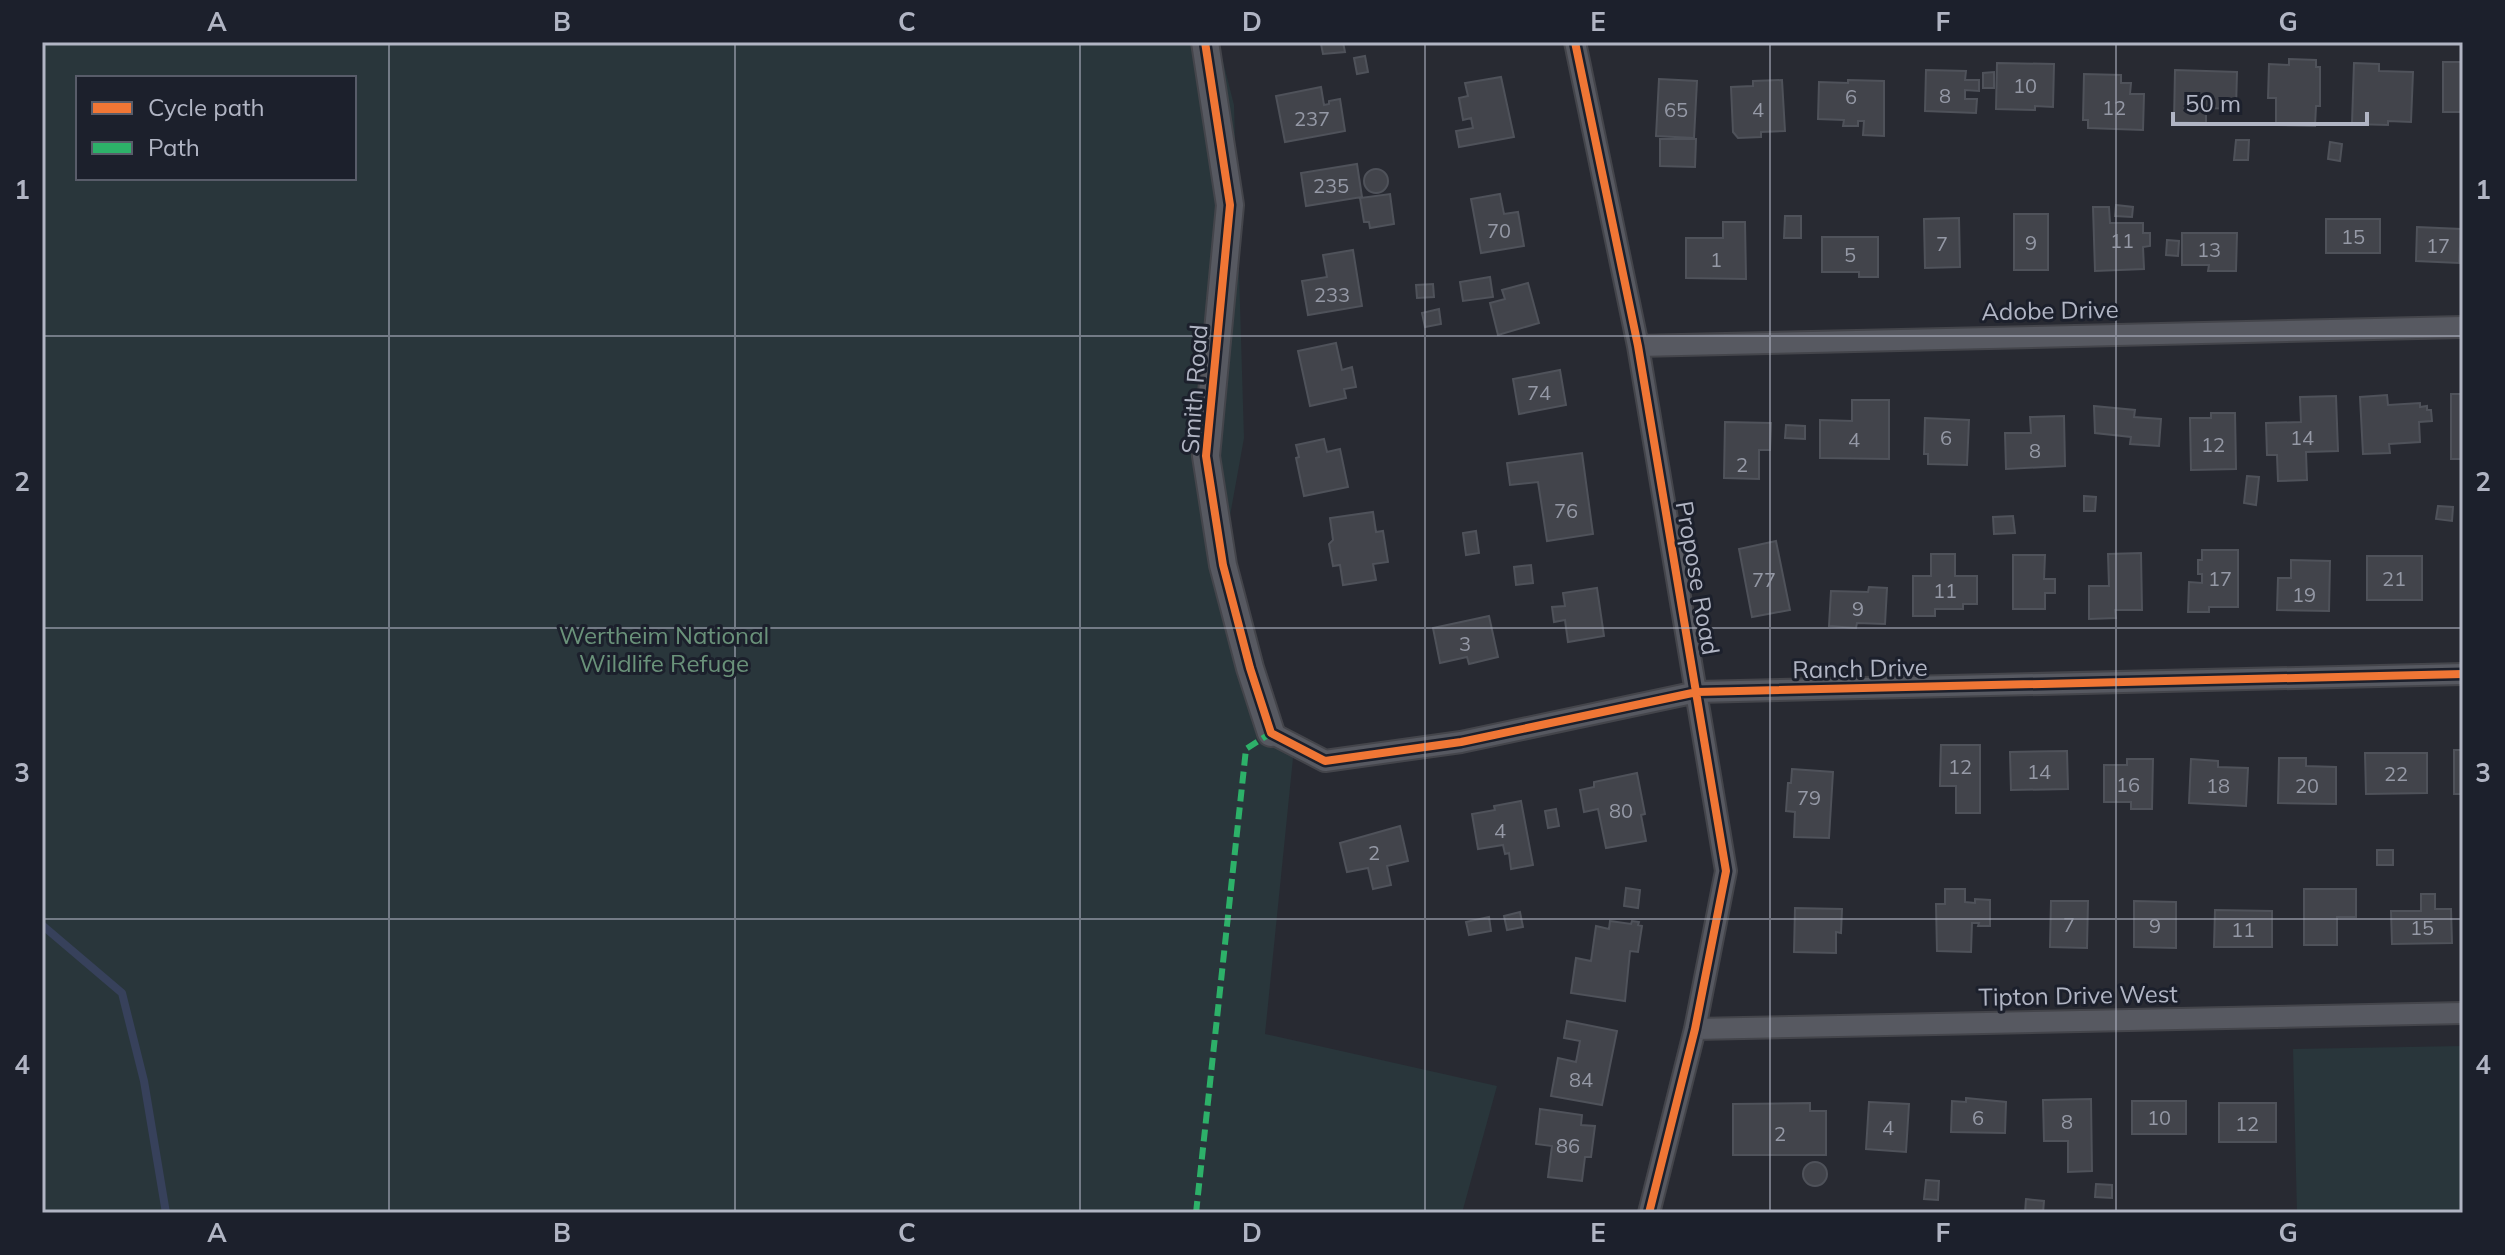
<svg xmlns="http://www.w3.org/2000/svg" width="2505" height="1255" font-family="Mulish,sans-serif">
<rect width="100%" height="100%" fill="#282a32"/>
<!-- green -->
<path fill="#29363b" fill-rule="evenodd" d="M 42,42 L 1218,42 L 1234,105 L 1244,438 L 1222,560 L 1229,608 L 1293,758 L 1265,1034 L 1497,1086 L 1462,1213 L 42,1213 ZM 78,78 L 354,78 L 354,178 L 78,178 Z
M 2463,1046 L 2463,1213 L 2297,1213 L 2293,1049 Z"/>
<g fill="none" stroke-linecap="round" stroke-linejoin="round">
<!-- stream -->
<path stroke="#37415b" stroke-width="8" d="M 42,925 L 122,993 L 144,1081 L 166,1213"/>
</g>
<!-- building -->
<path fill="#42444b" stroke="#4f525a" stroke-width="2" d="M 1329,42 L 1343,42 L 1345,52 L 1323,54 L 1321,44 Z
M 1365,56 L 1368,72 L 1357,74 L 1354,58 Z
M 2289,59 L 2316,60 L 2316,67 L 2320,67 L 2320,106 L 2316,106 L 2315,126 L 2276,125 L 2276,98 L 2268,98 L 2269,64 L 2289,65 Z
M 2443,62 L 2463,62 L 2463,112 L 2443,112 Z
M 1997,63 L 2054,64 L 2053,107 L 2035,106 L 2035,110 L 1996,109 Z
M 2354,63 L 2379,64 L 2379,71 L 2413,72 L 2411,122 L 2388,121 L 2388,125 L 2352,124 Z
M 1926,70 L 1966,71 L 1965,80 L 1979,80 L 1979,91 L 1965,90 L 1965,99 L 1977,99 L 1976,113 L 1925,111 Z
M 2175,70 L 2237,72 L 2236,109 L 2206,108 L 2206,123 L 2174,122 Z
M 1994,72 L 1994,88 L 1983,88 L 1983,73 Z
M 2084,74 L 2121,75 L 2121,83 L 2131,83 L 2130,94 L 2144,94 L 2143,130 L 2088,128 L 2088,120 L 2083,120 Z
M 1501,77 L 1514,137 L 1459,147 L 1456,131 L 1473,128 L 1471,118 L 1463,120 L 1459,98 L 1468,96 L 1465,83 Z
M 1659,79 L 1697,81 L 1694,138 L 1656,136 Z
M 1782,80 L 1785,131 L 1761,132 L 1761,137 L 1738,138 L 1733,132 L 1731,87 L 1753,86 L 1753,81 Z
M 1848,80 L 1884,81 L 1884,136 L 1863,135 L 1864,121 L 1858,121 L 1858,126 L 1843,126 L 1844,120 L 1818,119 L 1819,82 L 1848,83 Z
M 1321,87 L 1324,105 L 1329,104 L 1329,101 L 1340,99 L 1345,131 L 1285,142 L 1276,96 Z
M 1660,139 L 1696,139 L 1695,167 L 1660,166 Z
M 2236,140 L 2249,140 L 2248,160 L 2234,160 Z
M 2330,142 L 2342,144 L 2340,161 L 2328,159 Z
M 1357,164 L 1362,197 L 1306,206 L 1301,173 Z
M1364 181a12 12 0 1 1 24 0a12 12 0 1 1-24 0Z
M 1390,194 L 1394,224 L 1370,228 L 1369,222 L 1364,222 L 1360,198 Z
M 1500,194 L 1504,214 L 1518,212 L 1524,246 L 1481,253 L 1471,199 Z
M 2116,205 L 2133,207 L 2132,217 L 2115,216 Z
M 2093,207 L 2109,207 L 2110,223 L 2143,223 L 2143,233 L 2150,233 L 2150,246 L 2143,247 L 2144,269 L 2095,271 Z
M 2014,214 L 2048,214 L 2048,270 L 2014,270 Z
M 1785,216 L 1801,216 L 1801,238 L 1784,238 Z
M 1959,218 L 1960,267 L 1925,268 L 1924,219 Z
M 2326,219 L 2380,219 L 2380,253 L 2326,253 Z
M 1723,222 L 1745,222 L 1746,279 L 1686,278 L 1686,238 L 1723,238 Z
M 2417,227 L 2461,229 L 2459,263 L 2416,261 Z
M 2182,233 L 2237,233 L 2236,271 L 2208,271 L 2209,265 L 2182,265 Z
M 1822,237 L 1878,237 L 1878,277 L 1859,277 L 1859,272 L 1822,272 Z
M 2167,240 L 2179,241 L 2178,256 L 2166,255 Z
M 1353,250 L 1362,306 L 1308,315 L 1302,281 L 1327,277 L 1323,255 Z
M 1490,277 L 1493,297 L 1463,301 L 1460,282 Z
M 1528,283 L 1539,323 L 1498,335 L 1490,303 L 1505,299 L 1502,290 Z
M 1433,284 L 1434,297 L 1417,298 L 1416,285 Z
M 1439,309 L 1441,324 L 1425,327 L 1422,313 Z
M 1336,343 L 1342,370 L 1352,367 L 1356,387 L 1344,389 L 1346,398 L 1310,406 L 1298,351 Z
M 1560,370 L 1566,405 L 1519,414 L 1513,379 Z
M 2451,394 L 2463,394 L 2463,459 L 2451,459 Z
M 2387,395 L 2388,405 L 2420,403 L 2420,407 L 2427,406 L 2427,410 L 2431,410 L 2432,421 L 2419,422 L 2420,442 L 2389,444 L 2390,453 L 2363,454 L 2360,397 Z
M 2336,396 L 2338,451 L 2306,452 L 2307,480 L 2278,481 L 2277,455 L 2267,455 L 2266,423 L 2301,422 L 2300,397 Z
M 1852,400 L 1889,400 L 1889,459 L 1820,458 L 1820,420 L 1852,421 Z
M 2094,406 L 2135,410 L 2134,417 L 2161,419 L 2159,446 L 2130,444 L 2131,437 L 2095,433 Z
M 2211,413 L 2235,413 L 2236,469 L 2191,470 L 2190,418 L 2211,418 Z
M 2064,416 L 2065,466 L 2006,469 L 2005,433 L 2031,433 L 2030,417 Z
M 1925,418 L 1969,420 L 1967,465 L 1928,464 L 1928,454 L 1924,454 Z
M 1725,422 L 1771,423 L 1770,450 L 1759,450 L 1759,479 L 1724,478 Z
M 1786,425 L 1805,426 L 1805,439 L 1785,438 Z
M 1324,439 L 1327,452 L 1340,449 L 1348,487 L 1304,496 L 1296,458 L 1299,457 L 1296,445 Z
M 1582,453 L 1593,534 L 1547,541 L 1538,482 L 1510,485 L 1507,463 Z
M 2247,476 L 2259,477 L 2256,505 L 2244,503 Z
M 2084,496 L 2096,497 L 2095,511 L 2084,511 Z
M 2438,506 L 2453,507 L 2452,521 L 2436,519 Z
M 1373,512 L 1376,532 L 1383,531 L 1388,562 L 1373,564 L 1376,580 L 1343,585 L 1340,565 L 1333,566 L 1329,544 L 1333,540 L 1330,518 Z
M 2013,516 L 2015,533 L 1994,534 L 1993,517 Z
M 1476,531 L 1479,553 L 1466,555 L 1463,533 Z
M 1776,541 L 1790,610 L 1752,617 L 1739,549 Z
M 2202,550 L 2238,550 L 2238,607 L 2209,607 L 2209,612 L 2188,612 L 2189,582 L 2202,583 L 2202,574 L 2198,574 L 2198,560 L 2202,560 Z
M 2141,553 L 2142,610 L 2115,610 L 2116,618 L 2089,619 L 2089,586 L 2109,586 L 2108,554 Z
M 1931,554 L 1955,554 L 1955,576 L 1977,576 L 1977,604 L 1963,604 L 1963,609 L 1935,609 L 1935,616 L 1913,616 L 1913,576 L 1931,576 Z
M 2013,555 L 2045,555 L 2044,579 L 2055,579 L 2055,593 L 2045,593 L 2045,609 L 2013,609 Z
M 2367,556 L 2422,556 L 2422,600 L 2367,600 Z
M 2291,560 L 2330,561 L 2329,611 L 2277,610 L 2278,578 L 2291,578 Z
M 1531,565 L 1533,583 L 1516,585 L 1514,567 Z
M 1869,587 L 1887,588 L 1885,624 L 1857,623 L 1856,628 L 1829,626 L 1831,591 L 1868,592 Z
M 1597,588 L 1604,636 L 1568,642 L 1565,620 L 1554,622 L 1552,607 L 1565,606 L 1563,593 Z
M 1489,616 L 1498,657 L 1469,664 L 1467,657 L 1440,663 L 1433,628 Z
M 1941,745 L 1980,745 L 1980,813 L 1956,813 L 1956,786 L 1940,786 Z
M 2454,750 L 2463,750 L 2463,794 L 2454,794 Z
M 2067,751 L 2068,789 L 2011,790 L 2010,752 Z
M 2365,753 L 2427,753 L 2427,793 L 2366,794 Z
M 2279,758 L 2306,758 L 2306,766 L 2336,767 L 2336,804 L 2278,803 Z
M 2127,759 L 2153,759 L 2152,809 L 2131,809 L 2131,802 L 2104,802 L 2104,765 L 2127,765 Z
M 2191,759 L 2218,761 L 2218,767 L 2248,768 L 2246,806 L 2189,803 Z
M 1792,769 L 1833,772 L 1829,838 L 1794,837 L 1795,812 L 1786,811 L 1788,783 L 1791,783 Z
M 1637,773 L 1645,814 L 1641,815 L 1646,841 L 1606,848 L 1598,809 L 1584,812 L 1580,790 L 1594,787 L 1594,782 Z
M 1521,801 L 1533,865 L 1511,869 L 1509,853 L 1505,854 L 1503,845 L 1478,849 L 1472,814 L 1495,810 L 1494,806 Z
M 1556,809 L 1559,826 L 1548,828 L 1545,811 Z
M 1400,826 L 1408,861 L 1387,866 L 1391,885 L 1373,889 L 1368,868 L 1347,872 L 1340,843 Z
M 2377,850 L 2393,850 L 2393,865 L 2377,865 Z
M 1626,888 L 1640,890 L 1638,908 L 1624,906 Z
M 1945,889 L 1965,889 L 1965,902 L 1975,903 L 1975,899 L 1990,900 L 1990,926 L 1978,926 L 1979,923 L 1972,923 L 1971,952 L 1937,951 L 1936,904 L 1945,904 Z
M 2304,889 L 2356,889 L 2356,917 L 2337,917 L 2337,945 L 2304,945 Z
M 2421,894 L 2435,894 L 2435,909 L 2451,909 L 2452,943 L 2392,944 L 2391,911 L 2421,911 Z
M 2051,901 L 2088,901 L 2087,948 L 2050,947 Z
M 2134,901 L 2176,902 L 2176,948 L 2134,947 Z
M 1795,908 L 1842,909 L 1841,933 L 1836,932 L 1836,953 L 1794,952 Z
M 2215,910 L 2272,911 L 2272,947 L 2214,947 Z
M 1520,912 L 1523,927 L 1507,930 L 1504,916 Z
M 1489,917 L 1491,931 L 1469,935 L 1466,922 Z
M 1610,921 L 1631,924 L 1632,921 L 1639,922 L 1638,925 L 1642,926 L 1638,952 L 1630,951 L 1625,1001 L 1571,993 L 1576,958 L 1591,961 L 1596,926 L 1609,929 Z
M 1567,1021 L 1617,1031 L 1602,1105 L 1551,1096 L 1558,1058 L 1576,1062 L 1580,1041 L 1564,1038 Z
M 1966,1098 L 2006,1102 L 2005,1133 L 1951,1132 L 1952,1101 L 1966,1102 Z
M 2091,1099 L 2092,1171 L 2068,1172 L 2068,1141 L 2044,1141 L 2043,1100 Z
M 2132,1101 L 2186,1101 L 2186,1134 L 2132,1134 Z
M 1869,1102 L 1909,1104 L 1906,1152 L 1866,1149 Z
M 1810,1103 L 1810,1111 L 1826,1111 L 1826,1155 L 1733,1155 L 1733,1104 Z
M 2219,1103 L 2276,1103 L 2276,1142 L 2219,1142 Z
M 1540,1109 L 1582,1115 L 1581,1125 L 1595,1126 L 1591,1157 L 1585,1157 L 1582,1181 L 1548,1177 L 1552,1146 L 1536,1144 Z
M1803 1174a12 12 0 1 1 24 0a12 12 0 1 1-24 0Z
M 1926,1180 L 1939,1181 L 1938,1200 L 1924,1199 Z
M 2096,1184 L 2112,1185 L 2112,1198 L 2095,1197 Z
M 2026,1199 L 2044,1201 L 2043,1213 L 2025,1213 Z"/>
<g fill="none" stroke-linecap="round" stroke-linejoin="round">
<!-- minor casing -->
<g stroke="#44454b" stroke-width="24">
<path id="minor" d="M 1575,42 L 1638,346 L 1726,871 L 1695,1029 L 1649,1213
M 1638,346 L 2463,327
M 1271,733 L 1325,761 L 1461,742 L 1697,692 L 2463,674
M 1695,1029 L 2463,1013"/>
</g>
<!-- tertiary casing -->
<g stroke="#44454b" stroke-width="30">
<path id="tertiary" d="M 1205,42 L 1230,205 L 1206,456 L 1223,565 L 1250,668 L 1271,733"/>
</g>
<!-- minor -->
<use href="#minor" stroke="#575961" stroke-width="20"/>
<!-- tertiary -->
<use href="#tertiary" stroke="#575961" stroke-width="26"/>
<!-- quiet -->
<path stroke="#2db169" stroke-width="6" stroke-dasharray="12 6" stroke-linecap="butt" d="M 1196,1213 L 1246,749 L 1271,733"/>
<!-- cycleway casing -->
<g stroke="#1c202c" stroke-width="13">
<path id="cycleway" d="M 1205,42 L 1230,205 L 1206,456 L 1223,565 L 1250,668 L 1271,733 L 1325,761 L 1461,742 L 1697,692 L 2463,674
M 1575,42 L 1638,346 L 1726,871 L 1695,1029 L 1649,1213"/>
</g>
<!-- cycleway -->
<use href="#cycleway" stroke="#f07635" stroke-width="8"/>
</g>
<!-- grid -->
<path fill="none" stroke="#b1b5c4" stroke-width="2" stroke-opacity="0.55" d="M 389,42 L 389,1213M 735,42 L 735,1213M 1080,42 L 1080,1213M 1425,42 L 1425,1213M 1770,42 L 1770,1213M 2116,42 L 2116,1213M 42,336 L 2463,336M 42,628 L 2463,628M 42,919 L 2463,919"/>
<g text-anchor="middle" dominant-baseline="central" stroke-width="6" stroke-linejoin="round" paint-order="stroke">
<!-- number labels -->
<g font-size="20" fill="#9599a6">
<text x="2025" y="85">10</text>
<text x="1945" y="95">8</text>
<text x="1851" y="96">6</text>
<text x="2114" y="107">12</text>
<text x="1676" y="109">65</text>
<text x="1758" y="109">4</text>
<text x="1312" y="118">237</text>
<text x="1331" y="185">235</text>
<text x="1499" y="230">70</text>
<text x="2353" y="236">15</text>
<text x="2122" y="240">11</text>
<text x="2031" y="242">9</text>
<text x="1942" y="243">7</text>
<text x="2438" y="245">17</text>
<text x="2209" y="249">13</text>
<text x="1850" y="254">5</text>
<text x="1716" y="259">1</text>
<text x="1332" y="294">233</text>
<text x="1539" y="392">74</text>
<text x="1946" y="437">6</text>
<text x="2302" y="437">14</text>
<text x="1854" y="439">4</text>
<text x="2213" y="444">12</text>
<text x="2035" y="450">8</text>
<text x="1742" y="464">2</text>
<text x="1566" y="510">76</text>
<text x="2220" y="578">17</text>
<text x="2394" y="578">21</text>
<text x="1764" y="579">77</text>
<text x="1945" y="590">11</text>
<text x="2304" y="594">19</text>
<text x="1858" y="608">9</text>
<text x="1465" y="643">3</text>
<text x="1960" y="766">12</text>
<text x="2039" y="771">14</text>
<text x="2396" y="773">22</text>
<text x="2128" y="784">16</text>
<text x="2218" y="785">18</text>
<text x="2307" y="785">20</text>
<text x="1809" y="797">79</text>
<text x="1621" y="810">80</text>
<text x="1500" y="830">4</text>
<text x="1374" y="852">2</text>
<text x="2069" y="924">7</text>
<text x="2155" y="925">9</text>
<text x="2422" y="927">15</text>
<text x="2243" y="929">11</text>
<text x="1581" y="1079">84</text>
<text x="1978" y="1117">6</text>
<text x="2159" y="1117">10</text>
<text x="2067" y="1121">8</text>
<text x="2247" y="1123">12</text>
<text x="1888" y="1127">4</text>
<text x="1780" y="1133">2</text>
<text x="1568" y="1145">86</text>
</g>
<!-- street labels -->
<g font-size="24" fill="#b1b5c4" stroke="#1c202c">
<text transform="translate(2050 310) rotate(-1)">Adobe Drive</text>
<text transform="translate(1194 389) rotate(-86)">Smith Road</text>
<text transform="translate(1698 578) rotate(80)">Propose Road</text>
<text transform="translate(1860 668) rotate(-1)">Ranch Drive</text>
<text transform="translate(2078 995) rotate(-1)">Tipton Drive West</text>
</g>
<!-- park labels -->
<g font-size="24" fill="#6a927a" stroke="#1c202c">
<text x="664" y="635">Wertheim National<tspan x="664" dy="28">Wildlife Refuge</tspan></text>
</g>
</g>
<!-- border -->
<rect width="2505" height="1255" fill="none" stroke="#1c202c" stroke-width="88"/>
<!-- legend -->
<rect x="76" y="76" width="280" height="104" fill="#1c202c" stroke="#585c69" stroke-width="2"/>
<rect x="92" y="102" width="40" height="12" fill="#f07635" stroke="#585c69" stroke-width="2"/>
<text x="148" y="116" font-size="24" fill="#b1b5c4">Cycle path</text>
<rect x="92" y="142" width="40" height="12" fill="#2db169" stroke="#585c69" stroke-width="2"/>
<text x="148" y="156" font-size="24" fill="#b1b5c4">Path</text>
<!-- scale -->
<path d="M2173 112v12h194v-12" fill="none" stroke="#b1b5c4" stroke-width="4"/>
<text x="2185" y="112" font-size="24" fill="#b1b5c4" stroke="#1c202c" stroke-width="6" paint-order="stroke">50 m</text>
<rect x="44" y="44" width="2417" height="1167" fill="none" stroke="#b1b5c4" stroke-width="3"/>
<g font-size="26" text-anchor="middle" font-weight="bold" fill="#b1b5c4">
<text x="217" y="31">A</text>
<text x="562" y="31">B</text>
<text x="907" y="31">C</text>
<text x="1252" y="31">D</text>
<text x="1598" y="31">E</text>
<text x="1943" y="31">F</text>
<text x="2288" y="31">G</text>
<text x="22" y="199">1</text>
<text x="2483" y="199">1</text>
<text x="22" y="491">2</text>
<text x="2483" y="491">2</text>
<text x="22" y="782">3</text>
<text x="2483" y="782">3</text>
<text x="22" y="1074">4</text>
<text x="2483" y="1074">4</text>
<text x="217" y="1242">A</text>
<text x="562" y="1242">B</text>
<text x="907" y="1242">C</text>
<text x="1252" y="1242">D</text>
<text x="1598" y="1242">E</text>
<text x="1943" y="1242">F</text>
<text x="2288" y="1242">G</text>
</g>
</svg>
